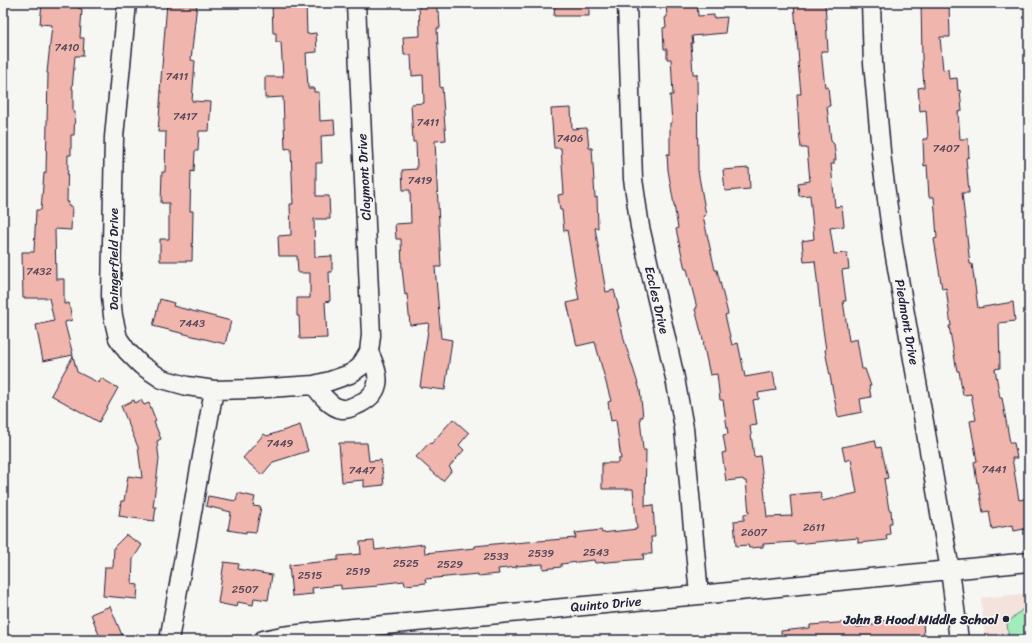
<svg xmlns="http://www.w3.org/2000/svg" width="1032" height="643" font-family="Sriracha,sans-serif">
<rect width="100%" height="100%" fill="#f6f6f2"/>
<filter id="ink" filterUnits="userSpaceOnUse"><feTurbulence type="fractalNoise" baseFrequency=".025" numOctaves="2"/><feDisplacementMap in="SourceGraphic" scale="8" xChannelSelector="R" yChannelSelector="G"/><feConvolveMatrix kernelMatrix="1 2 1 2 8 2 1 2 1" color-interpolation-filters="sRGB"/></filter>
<g filter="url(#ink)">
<!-- built -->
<path fill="#f4e2dd" d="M 1029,593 L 1029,640 L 985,640 L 981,598 Z"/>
<!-- green -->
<path fill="#a2ebba" stroke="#62867a" d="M 1029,607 L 1029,640 L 1009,640 L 1007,623 L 1024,608 Z"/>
<!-- building -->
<path fill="#f0b5ad" stroke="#22223b" d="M 42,3 L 79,3 L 78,8 L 82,9 L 80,38 L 84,38 L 83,56 L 75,56 L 72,89 L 73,89 L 73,112 L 75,112 L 74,135 L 71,135 L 71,155 L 68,155 L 67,202 L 69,202 L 68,206 L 72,206 L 71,230 L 55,229 L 56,279 L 64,279 L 64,304 L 69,303 L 72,320 L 65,322 L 65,324 L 73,355 L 43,361 L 36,325 L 54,321 L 49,298 L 23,298 L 22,252 L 34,252 L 36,210 L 41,210 L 44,173 L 46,173 L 48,73 L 47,73 L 52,25 L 40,24 Z
M 167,3 L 197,3 L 191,60 L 195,61 L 192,101 L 211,102 L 209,131 L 199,131 L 198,151 L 195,151 L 194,172 L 191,171 L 190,211 L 193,211 L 192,261 L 160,261 L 160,239 L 169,239 L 169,203 L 161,203 L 162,172 L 165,172 L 166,132 L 158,132 L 161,91 L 160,91 Z
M 272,3 L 306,3 L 307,34 L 316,33 L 317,52 L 306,53 L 308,88 L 314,88 L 314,92 L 319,92 L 320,121 L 334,120 L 335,135 L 321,136 L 322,163 L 316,163 L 316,196 L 329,196 L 330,219 L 314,219 L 315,257 L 332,256 L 332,272 L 329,272 L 330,301 L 325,302 L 327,338 L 300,339 L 299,316 L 297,316 L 297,298 L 310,298 L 310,273 L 298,273 L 297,256 L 279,256 L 278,236 L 291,235 L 290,204 L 293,204 L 291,148 L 285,149 L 283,97 L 265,98 L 265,77 L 283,77 L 281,42 L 276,42 L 276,33 L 273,33 Z
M 419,3 L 437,3 L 437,12 L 439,12 L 440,28 L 437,28 L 440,88 L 442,87 L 446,140 L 435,141 L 441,267 L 435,267 L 441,338 L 452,340 L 445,390 L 420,387 L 429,323 L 410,325 L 407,294 L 405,295 L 402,269 L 401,239 L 396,239 L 395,224 L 411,223 L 410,190 L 403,190 L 402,170 L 417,169 L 416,142 L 413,142 L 411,104 L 424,103 L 423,75 L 412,76 L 411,55 L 404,55 L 403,37 L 420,36 Z
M 555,3 L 589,3 L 589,16 L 554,16 Z
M 666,3 L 697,3 L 698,16 L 714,15 L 714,18 L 727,17 L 725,33 L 692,36 L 693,43 L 691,43 L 693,74 L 697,74 L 698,171 L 706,215 L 703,216 L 715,270 L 717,270 L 728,314 L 725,315 L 732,345 L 738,343 L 745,377 L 773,372 L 776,390 L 758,393 L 759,399 L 753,400 L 757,425 L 750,426 L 754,457 L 760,456 L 763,479 L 767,517 L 792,516 L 790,495 L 820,492 L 822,501 L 857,493 L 851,459 L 845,461 L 842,447 L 875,440 L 877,448 L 881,447 L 888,478 L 884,479 L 889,510 L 891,510 L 892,523 L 889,523 L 890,534 L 886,535 L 887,540 L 858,543 L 858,538 L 795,544 L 795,542 L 763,544 L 763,547 L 749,548 L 748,545 L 736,546 L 734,521 L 744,520 L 744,514 L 749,513 L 746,481 L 744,481 L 743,479 L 726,481 L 722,453 L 726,452 L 723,435 L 728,434 L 723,400 L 720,400 L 717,374 L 710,375 L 703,343 L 704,343 L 695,309 L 697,308 L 687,269 L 685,269 L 676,229 L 678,228 L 668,170 L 667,154 L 670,154 L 670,123 L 672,123 L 670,95 L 673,95 L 671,59 L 667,59 L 667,49 L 664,49 L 663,28 L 666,27 L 665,18 L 667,17 Z
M 807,3 L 825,3 L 828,51 L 821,51 L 825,87 L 828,87 L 830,106 L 827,106 L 831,141 L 834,144 L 836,160 L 834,160 L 834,164 L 831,164 L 835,207 L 842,206 L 844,226 L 830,228 L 834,254 L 847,253 L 849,269 L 842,270 L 846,301 L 843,301 L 849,341 L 857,339 L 862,369 L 865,369 L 871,386 L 869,386 L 871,397 L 860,399 L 862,412 L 838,417 L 825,350 L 826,350 L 821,315 L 815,261 L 804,262 L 802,241 L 814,239 L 810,195 L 799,196 L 798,183 L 810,181 L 807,148 L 801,148 L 799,130 L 797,94 L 801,94 L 798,62 L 799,62 L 794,4 Z
M 921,3 L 949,3 L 950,37 L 940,37 L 943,70 L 948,69 L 949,79 L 957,78 L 958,91 L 960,90 L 962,111 L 958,112 L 960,139 L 968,139 L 969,157 L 966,158 L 969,193 L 962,193 L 970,264 L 972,264 L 978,308 L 1013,302 L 1015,321 L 999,323 L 1000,368 L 995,369 L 1000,398 L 1002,398 L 1010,443 L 1014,443 L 1017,458 L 1012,458 L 1019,500 L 1029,498 L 1029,528 L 1014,531 L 1013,525 L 992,529 L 989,511 L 983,512 L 978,482 L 977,483 L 974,462 L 977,461 L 970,421 L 976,420 L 971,394 L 963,395 L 959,371 L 957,371 L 949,326 L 951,326 L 946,288 L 942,289 L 934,239 L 937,238 L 934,197 L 929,197 L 927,165 L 924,166 L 923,139 L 928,139 L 926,110 L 920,111 L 918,88 L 924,87 L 922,58 Z
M 571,108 L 572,129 L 587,128 L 589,148 L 592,148 L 595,198 L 597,197 L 598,228 L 595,228 L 606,292 L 614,290 L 619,309 L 617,309 L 625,343 L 640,390 L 643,417 L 640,417 L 643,450 L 646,450 L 645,506 L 653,505 L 655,537 L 651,537 L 652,554 L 643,554 L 644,559 L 595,563 L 594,560 L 561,564 L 561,567 L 543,569 L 543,564 L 516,566 L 517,567 L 498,569 L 499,574 L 478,576 L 478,574 L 425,579 L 426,583 L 405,585 L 404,581 L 378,584 L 378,586 L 341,589 L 341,585 L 312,588 L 313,594 L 292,596 L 289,565 L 338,560 L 338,556 L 361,554 L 360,542 L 374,541 L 375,550 L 424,544 L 425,553 L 475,548 L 475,546 L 514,542 L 514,543 L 576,538 L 575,533 L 601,530 L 602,533 L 637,529 L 633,489 L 602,489 L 602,463 L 618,463 L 618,459 L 621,459 L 616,420 L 611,421 L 608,402 L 611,401 L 595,342 L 577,346 L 567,303 L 579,300 L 567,230 L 564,231 L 562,210 L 560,210 L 558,195 L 564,194 L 561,148 L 554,148 L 551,109 Z
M 749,168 L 750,189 L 725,191 L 723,170 Z
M 160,299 L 174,303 L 173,306 L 231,321 L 225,344 L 153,326 Z
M 73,356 L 77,372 L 99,383 L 101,378 L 118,388 L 99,422 L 51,395 Z
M 134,400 L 135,403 L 141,400 L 144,405 L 149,403 L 156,421 L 154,422 L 161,439 L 157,441 L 159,459 L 153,507 L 156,507 L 154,521 L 119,516 L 121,501 L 124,501 L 128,476 L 142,478 L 138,447 L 121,406 Z
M 453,419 L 469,433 L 459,445 L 464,450 L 449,467 L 452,470 L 443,481 L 416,457 L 430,442 L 431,444 Z
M 300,425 L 308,451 L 273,462 L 262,475 L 243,458 L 264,434 L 267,436 Z
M 339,443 L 367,443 L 369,461 L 381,460 L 384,485 L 364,487 L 364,480 L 342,482 Z
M 238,493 L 255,497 L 253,506 L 261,507 L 256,532 L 246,531 L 246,533 L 228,530 L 231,512 L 206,506 L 208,496 L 236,501 Z
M 126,535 L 142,545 L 133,559 L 132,584 L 138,585 L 137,599 L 103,596 L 105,567 L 113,567 L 114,547 Z
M 224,562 L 239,564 L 238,569 L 272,575 L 268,600 L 254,598 L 253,605 L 238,602 L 237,607 L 218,603 Z
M 110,606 L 124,640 L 101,640 L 91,614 Z
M 923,618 L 924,640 L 782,640 L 781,631 L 810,628 L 810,625 L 851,622 L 857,627 L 880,624 L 880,621 Z"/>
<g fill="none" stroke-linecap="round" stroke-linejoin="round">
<!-- minor casing -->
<g stroke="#22223b" stroke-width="21">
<path id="minor" d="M 127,3 L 114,137 L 111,296 L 113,316 L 118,338 L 127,351 L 141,365 L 162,379 L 187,386 L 214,390 L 253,389 L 314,385 L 330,381 L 350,374 L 360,367 L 369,352 L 371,335 L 356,3
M 627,3 L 633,179 L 640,227 L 663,325 L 675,378 L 684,428 L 699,595
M 871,3 L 873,63 L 882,162 L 893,245 L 950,570 L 959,640
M 314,385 C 320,393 331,408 342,409 C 347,410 354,406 359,404 C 385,391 379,373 369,352
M 169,640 L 214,390
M 263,640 L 282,636 L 343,629 L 699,595 L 1029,562"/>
</g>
<!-- minor -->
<use href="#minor" stroke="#f6f6f2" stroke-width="18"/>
</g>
</g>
<!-- markers -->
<circle fill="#22223b" stroke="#f6f6f2" stroke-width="1.5" cx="1006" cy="619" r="4"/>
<g text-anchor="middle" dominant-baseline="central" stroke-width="3.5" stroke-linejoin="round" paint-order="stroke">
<!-- number labels -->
<g font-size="11" fill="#564758">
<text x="67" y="47">7410</text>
<text x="177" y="76">7411</text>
<text x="185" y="116">7417</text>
<text x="428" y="122">7411</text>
<text x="570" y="138">7406</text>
<text x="946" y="148">7407</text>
<text x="420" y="180">7419</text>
<text x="39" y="271">7432</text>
<text x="192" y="323">7443</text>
<text x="280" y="443">7449</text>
<text x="994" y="469">7441</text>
<text x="362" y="470">7447</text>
<text x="814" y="527">2611</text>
<text x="754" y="532">2607</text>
<text x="596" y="552">2543</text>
<text x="541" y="553">2539</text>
<text x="496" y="556">2533</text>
<text x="406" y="563">2525</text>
<text x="450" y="564">2529</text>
<text x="358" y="571">2519</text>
<text x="310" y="575">2515</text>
<text x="245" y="589">2507</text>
</g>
<!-- street labels -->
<g font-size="13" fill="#22223b" stroke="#f6f6f2">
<text transform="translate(364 177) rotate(-93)">Claymont Drive</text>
<text transform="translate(113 259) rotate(-90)">Daingerfield Drive</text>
<text transform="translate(657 300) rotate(77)">Eccles Drive</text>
<text transform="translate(907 322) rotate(80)">Piedmont Drive</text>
<text transform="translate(606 604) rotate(-5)">Quinto Drive</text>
</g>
<!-- poi labels -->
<g font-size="13" font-weight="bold" fill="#22223b" stroke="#f6f6f2" text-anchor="end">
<text x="998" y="619">John B Hood Middle School</text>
</g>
</g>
<!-- margin -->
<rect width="1032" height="643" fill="none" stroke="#f6f6f2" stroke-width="16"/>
<rect x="8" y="8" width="1016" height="627" fill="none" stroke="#22223b" stroke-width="1.5" filter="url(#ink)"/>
</svg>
